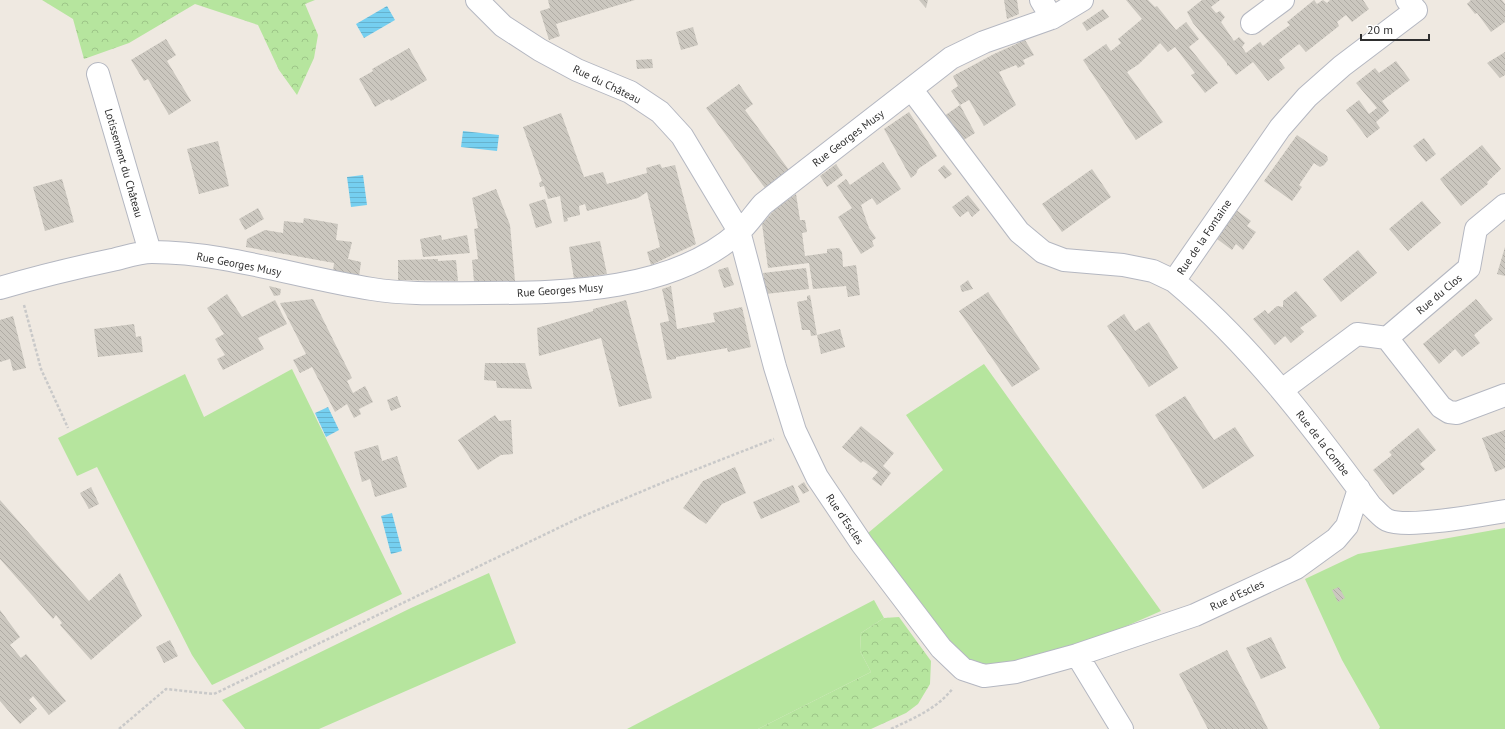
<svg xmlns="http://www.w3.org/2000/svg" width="1505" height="729" font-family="'PT Sans',sans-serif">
<defs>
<pattern id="forest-crowns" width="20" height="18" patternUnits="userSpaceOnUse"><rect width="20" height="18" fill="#b6e59e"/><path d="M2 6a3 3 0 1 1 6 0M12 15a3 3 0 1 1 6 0" fill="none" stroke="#9dc588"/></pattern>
<pattern id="water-rules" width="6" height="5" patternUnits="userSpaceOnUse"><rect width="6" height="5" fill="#75cff0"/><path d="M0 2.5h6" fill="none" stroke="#66b2ce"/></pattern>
<pattern id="building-back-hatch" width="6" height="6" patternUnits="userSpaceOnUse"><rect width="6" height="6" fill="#cbc7bf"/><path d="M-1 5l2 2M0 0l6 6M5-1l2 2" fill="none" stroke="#afaba4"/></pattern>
</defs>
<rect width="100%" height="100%" fill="#efe9e1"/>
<!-- grass -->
<path fill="#b6e59e" d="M 984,364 L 1161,611 L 1090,642 L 1000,666 L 977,666 L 958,655 L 868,533 L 943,470 L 906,415 Z
M 292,369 L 402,594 L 212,685 L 192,655 L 97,467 L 77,476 L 58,438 L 185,374 L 204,417 Z
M 1505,528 L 1505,729 L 1379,729 L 1380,727 L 1342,660 L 1305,579 L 1358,554 Z
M 489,573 L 516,643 L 319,729 L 245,729 L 222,700 L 411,608 Z
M 874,600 L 884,618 L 861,633 L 860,651 L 871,672 L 758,729 L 627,729 Z"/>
<!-- forest -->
<path fill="url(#forest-crowns)" d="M 42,0 L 315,0 L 305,4 L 318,35 L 314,58 L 297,95 L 279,70 L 258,25 L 195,4 L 129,43 L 84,59 L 73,19 Z
M 899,617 L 931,661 L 930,684 L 918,704 L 906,713 L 871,729 L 758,729 L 871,672 L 860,651 L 861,633 L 884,618 Z"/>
<!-- water -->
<path fill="url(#water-rules)" d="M 387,6 L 395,20 L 364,38 L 356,24 Z
M 463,131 L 499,135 L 497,151 L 461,147 Z
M 363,175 L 367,205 L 351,207 L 347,177 Z
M 328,407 L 339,430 L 326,437 L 315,413 Z
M 392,513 L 402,551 L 391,554 L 381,516 Z"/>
<!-- building -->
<path fill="url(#building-back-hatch)" d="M 548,0 L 635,0 L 556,24 L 560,36 L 549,40 L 540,11 L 550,8 Z
M 919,0 L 928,0 L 926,8 Z
M 1004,0 L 1017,0 L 1019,14 L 1007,19 Z
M 1126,0 L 1148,0 L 1155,7 L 1157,6 L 1176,30 L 1186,22 L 1199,39 L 1189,47 L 1218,83 L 1205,93 L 1191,75 L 1195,73 L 1175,47 L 1168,52 L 1160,43 L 1139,64 L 1127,72 L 1163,122 L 1136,140 L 1083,60 L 1106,44 L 1111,51 L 1121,43 L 1118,39 L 1142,19 Z
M 1202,0 L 1220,0 L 1211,7 L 1216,13 L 1220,11 L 1225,17 L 1221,22 L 1234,41 L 1239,37 L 1245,43 L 1242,47 L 1246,53 L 1260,42 L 1263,46 L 1275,36 L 1290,25 L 1287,22 L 1314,0 L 1317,4 L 1323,0 L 1327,3 L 1330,0 L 1363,0 L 1369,9 L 1352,22 L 1346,15 L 1337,22 L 1339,26 L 1306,52 L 1299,44 L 1279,60 L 1285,68 L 1268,81 L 1253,62 L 1236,75 L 1228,65 L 1227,66 L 1227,63 L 1193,23 L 1187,12 Z
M 1471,0 L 1502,0 L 1505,4 L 1505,22 L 1491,32 L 1477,13 L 1475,14 L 1467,4 Z
M 1103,9 L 1109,17 L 1087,31 L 1082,23 Z
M 693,27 L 698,45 L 681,50 L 676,32 Z
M 166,39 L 176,55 L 167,61 L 191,101 L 169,115 L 148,79 L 144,81 L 131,60 Z
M 1025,40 L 1034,55 L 1023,60 L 1025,64 L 1018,68 L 1016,65 L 999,72 L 1016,105 L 984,126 L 969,100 L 960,105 L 975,133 L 959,143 L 940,119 L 960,105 L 951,91 L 958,86 L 953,76 L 994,54 Z
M 409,48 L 427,80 L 391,101 L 389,99 L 375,107 L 359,79 L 373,71 L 372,69 Z
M 1505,52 L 1505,75 L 1500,78 L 1487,63 Z
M 652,59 L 653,68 L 637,69 L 636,60 Z
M 1396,61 L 1410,80 L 1382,101 L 1389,111 L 1376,122 L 1380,128 L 1367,138 L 1346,110 L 1359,100 L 1369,114 L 1377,108 L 1356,83 L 1375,68 L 1379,73 Z
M 739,84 L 753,104 L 745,110 L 789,170 L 765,188 L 706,108 Z
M 909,112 L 937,156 L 918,169 L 916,174 L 911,178 L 884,129 Z
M 561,113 L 584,177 L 603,172 L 607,184 L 647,173 L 646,168 L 660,164 L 662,168 L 675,165 L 696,244 L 651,265 L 647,252 L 660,247 L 647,192 L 638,198 L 587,211 L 585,204 L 579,206 L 580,215 L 567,218 L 568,221 L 564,222 L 560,196 L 548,199 L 544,186 L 540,187 L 539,183 L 542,181 L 523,127 Z
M 1297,135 L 1327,156 L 1328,160 L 1324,165 L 1320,167 L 1314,163 L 1299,185 L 1302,187 L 1292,201 L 1264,181 Z
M 1424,138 L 1436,154 L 1426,162 L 1413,146 Z
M 218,141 L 229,186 L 199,194 L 187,149 Z
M 1482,145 L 1501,169 L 1487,182 L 1488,184 L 1461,206 L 1440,179 Z
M 883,162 L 901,189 L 877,205 L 872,198 L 861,205 L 869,228 L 876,238 L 872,241 L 874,246 L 861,254 L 838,217 L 852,208 L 837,186 L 846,179 L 850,185 Z
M 836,164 L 843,175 L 827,187 L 820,176 Z
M 944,165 L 952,174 L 945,179 L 938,170 Z
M 1092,169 L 1111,197 L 1062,232 L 1042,204 Z
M 62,179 L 74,222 L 45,231 L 33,187 Z
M 496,189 L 510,225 L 515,281 L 474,282 L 472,260 L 478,259 L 474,229 L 478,228 L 472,198 Z
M 796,194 L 800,220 L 805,220 L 807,232 L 802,233 L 805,256 L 827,253 L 827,249 L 839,248 L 842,252 L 843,267 L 856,265 L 860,295 L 848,297 L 846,286 L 813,289 L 809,263 L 768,268 L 762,224 L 776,208 Z
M 968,195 L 980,210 L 972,217 L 968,211 L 960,217 L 952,207 Z
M 545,199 L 552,223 L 536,228 L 529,204 Z
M 1422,201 L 1441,223 L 1408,251 L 1389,229 Z
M 1232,207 L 1251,221 L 1247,226 L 1256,232 L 1243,250 L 1236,244 L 1232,250 L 1213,236 Z
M 258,208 L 264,219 L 245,230 L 239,219 Z
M 304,218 L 338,224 L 336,240 L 352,242 L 348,259 L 361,262 L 359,277 L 333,272 L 334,263 L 246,247 L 247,239 L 265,230 L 283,233 L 284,221 L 303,223 Z
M 441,235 L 442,240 L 467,235 L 470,253 L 423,257 L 420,239 Z
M 600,241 L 607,274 L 574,279 L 569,247 Z
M 1505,247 L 1505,276 L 1497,274 Z
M 1358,250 L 1377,273 L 1341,302 L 1323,279 Z
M 438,259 L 438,261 L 456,260 L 458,281 L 398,280 L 398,260 Z
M 728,267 L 734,285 L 724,288 L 718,270 Z
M 806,268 L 809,289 L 766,294 L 763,273 Z
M 968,280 L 973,289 L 962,292 L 960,286 Z
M 269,286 L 281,289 L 280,295 L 274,296 Z
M 671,286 L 677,329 L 715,322 L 713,313 L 742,307 L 751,347 L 728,352 L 727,348 L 676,357 L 676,359 L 667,360 L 660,323 L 669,321 L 662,289 Z
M 1296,291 L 1317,316 L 1300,328 L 1304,332 L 1291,343 L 1285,336 L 1275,345 L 1253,319 L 1265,310 L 1268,314 L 1277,306 L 1283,307 L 1283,301 Z
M 988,292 L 1040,369 L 1012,387 L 959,311 Z
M 227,294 L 242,317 L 275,300 L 287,324 L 258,338 L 264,349 L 223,370 L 217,359 L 225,355 L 215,339 L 224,334 L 207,308 Z
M 810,295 L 817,335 L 811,336 L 810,330 L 802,330 L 797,302 L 807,300 L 807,296 Z
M 313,299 L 352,378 L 347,381 L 353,393 L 365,386 L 373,402 L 359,409 L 361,414 L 354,418 L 347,404 L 335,412 L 312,367 L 300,373 L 293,360 L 306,354 L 280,303 Z
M 1476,299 L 1493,319 L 1474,335 L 1480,343 L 1462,357 L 1455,349 L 1439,364 L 1423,344 Z
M 626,300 L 652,398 L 619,407 L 601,338 L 539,356 L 537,328 L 593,311 L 593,309 Z
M 1124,314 L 1135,331 L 1149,322 L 1178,368 L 1149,387 L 1107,326 Z
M 13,316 L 26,368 L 13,371 L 10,359 L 0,362 L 0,320 Z
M 134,324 L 136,337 L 141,336 L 143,352 L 98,357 L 94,329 Z
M 840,329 L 845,347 L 821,354 L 817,335 Z
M 485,363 L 525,363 L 532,389 L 497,388 L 496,381 L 484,380 Z
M 397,396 L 401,407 L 391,411 L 387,400 Z
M 1185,396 L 1214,440 L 1235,427 L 1254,456 L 1203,489 L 1155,415 Z
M 495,415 L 499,421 L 511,420 L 513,454 L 501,455 L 478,470 L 458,440 Z
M 861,426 L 894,453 L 883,466 L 891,473 L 881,486 L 872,479 L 878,472 L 863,461 L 861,463 L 842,447 Z
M 1418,428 L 1436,450 L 1420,464 L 1425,469 L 1393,495 L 1373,470 L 1392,455 L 1389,452 Z
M 1505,430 L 1505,468 L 1495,472 L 1482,438 Z
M 378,445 L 382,461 L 397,456 L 407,487 L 375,497 L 370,479 L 362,482 L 354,452 Z
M 735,467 L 746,493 L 722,504 L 706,524 L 683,508 L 703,481 Z
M 804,482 L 809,491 L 803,494 L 798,486 Z
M 793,485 L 800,502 L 761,519 L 753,502 Z
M 91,487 L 99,504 L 89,509 L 80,493 Z
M 0,500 L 89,601 L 120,573 L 142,616 L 91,660 L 60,625 L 62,623 L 56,615 L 53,619 L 0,559 Z
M 1339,587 L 1345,598 L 1338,602 L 1332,590 Z
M 0,610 L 20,637 L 10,645 L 21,658 L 26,654 L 66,701 L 49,715 L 33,696 L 29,700 L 37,709 L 20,724 L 0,701 Z
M 1271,637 L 1286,668 L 1261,679 L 1246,648 Z
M 170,640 L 178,656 L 164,663 L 156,647 Z
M 1227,650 L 1256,705 L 1268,729 L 1208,729 L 1179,674 Z"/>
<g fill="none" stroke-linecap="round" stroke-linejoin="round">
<!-- minor casing -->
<g stroke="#b4b7c1" stroke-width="24">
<path id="minor" d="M 477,0 L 503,26 L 540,50 L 577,70 L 630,92 L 660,112 L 682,136 L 739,231 L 775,367 L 795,431 L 817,477 L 862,544 L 941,648 L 963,669 L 984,676 L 1016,672 L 1077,655 L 1195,615 L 1296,568 L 1336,539 L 1347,526 L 1359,489
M 1041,0 L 1052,18
M 1252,23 L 1283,0
M 98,74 L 150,252
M 912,90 L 1019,232 L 1043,252 L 1064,260 L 1123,265 L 1153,271 L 1174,281 L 1280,128 L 1307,97 L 1342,66 L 1416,10 L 1407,0
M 1174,281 C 1250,344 1312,426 1371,506 C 1376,510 1381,517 1387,520 C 1407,529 1481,515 1505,511
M 0,288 C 37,277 74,268 112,260 C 125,257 139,252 152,252 C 226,252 299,278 372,289 C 409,295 447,293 484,293 C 568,293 673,291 739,232 C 748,224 755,213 763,204 L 951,58 L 984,42 L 1052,18 L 1082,0
M 1387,338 L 1441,407 L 1449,412 L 1457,413 L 1505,395
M 1282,390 L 1357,334 L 1387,338 L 1469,268 L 1476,229 L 1505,205
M 1077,655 L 1122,729"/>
</g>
<!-- path -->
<path stroke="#c9c9c9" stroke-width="2.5" stroke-dasharray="3 2" stroke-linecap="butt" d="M 24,305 L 41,369 L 68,428
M 119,729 L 166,689 L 214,694 L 581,517 L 669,480 L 774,439
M 891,729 C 914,718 937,709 953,688"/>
<!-- minor -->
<use href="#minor" stroke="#fff" stroke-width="22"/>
</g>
<g text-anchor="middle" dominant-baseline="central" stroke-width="3.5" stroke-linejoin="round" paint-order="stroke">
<!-- street labels -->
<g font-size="11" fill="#2e2e2e" stroke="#fff">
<text transform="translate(607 84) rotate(26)">Rue du Château</text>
<text transform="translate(848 138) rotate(-37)">Rue Georges Musy</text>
<text transform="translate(124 163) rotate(74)">Lotissement du Château</text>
<text transform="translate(1204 237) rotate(-56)">Rue de la Fontaine</text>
<text transform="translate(239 264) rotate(11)">Rue Georges Musy</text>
<text transform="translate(560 290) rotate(-4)">Rue Georges Musy</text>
<text transform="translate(1439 294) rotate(-40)">Rue du Clos</text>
<text transform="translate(1323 443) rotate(52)">Rue de la Combe</text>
<text transform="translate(845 519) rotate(56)">Rue d'Escles</text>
<text transform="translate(1237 595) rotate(-25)">Rue d'Escles</text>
</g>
</g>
<!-- scale -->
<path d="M1361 34v6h68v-6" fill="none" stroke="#2e2e2e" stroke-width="2"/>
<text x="1367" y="34" font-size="12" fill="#2e2e2e" stroke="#ffffff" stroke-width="3" paint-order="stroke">20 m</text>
</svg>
